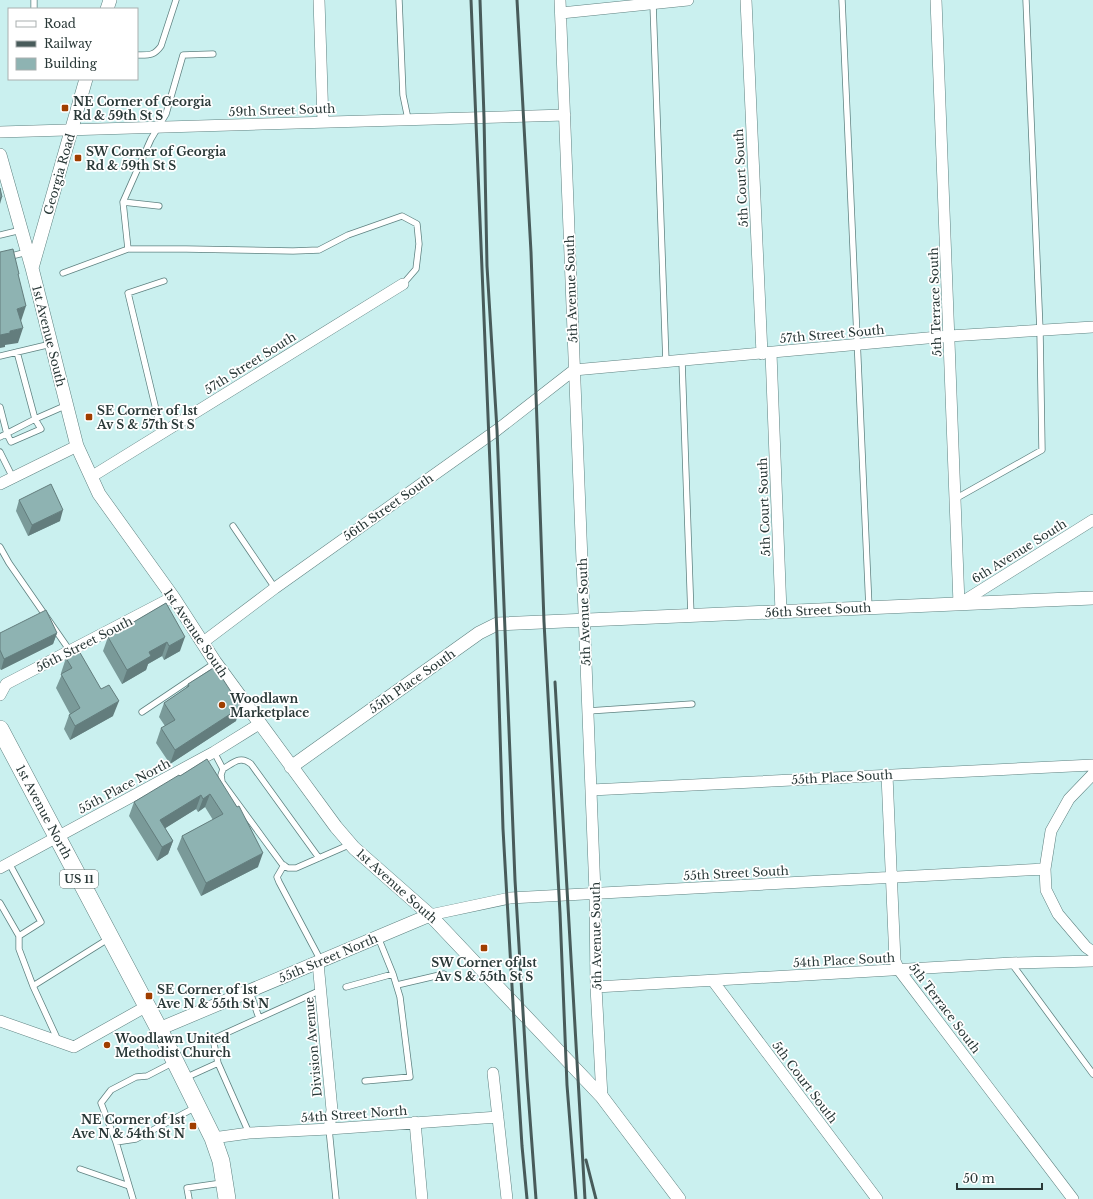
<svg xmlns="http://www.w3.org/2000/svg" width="1093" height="1199" font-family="'Libre Baskerville',serif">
<rect width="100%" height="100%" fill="#caf0ef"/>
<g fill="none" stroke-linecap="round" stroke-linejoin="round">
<!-- service casing -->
<g stroke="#5f8281" stroke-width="7">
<path id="service" d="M 399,0 L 403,95 L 408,119
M 842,0 L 869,608
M 653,4 L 666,362
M 34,9 L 34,0
M 137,55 C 149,55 154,56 161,46 L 176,0
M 123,202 L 159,206
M 0,235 L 21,230
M 128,249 L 123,202 L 151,139 L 166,114 L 183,55 L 213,54
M 0,259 L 27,252
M 63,273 L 128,249 L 186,249 L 293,251 L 319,250 L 348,235 L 402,216 L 417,224 L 419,244 L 416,269 L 403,284
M 164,281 L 128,293 L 158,418 L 165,431
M 0,356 L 51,344
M 682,361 L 691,616
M 0,407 L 7,434 L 11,442 L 41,429 L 35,419 L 17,352
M 0,437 L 35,419 L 67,405
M 0,452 L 13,478
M 955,499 L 1042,450 L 1040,331 L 1026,0
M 233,526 L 275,588
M 0,547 L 9,563 L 70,651
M 588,711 L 692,704
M 142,712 L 215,663
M 214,752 L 223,769 L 221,775 L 222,782 L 282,864 L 288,868 L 296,868 L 351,844
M 223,769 C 233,763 240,755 251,764 L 319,858
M 284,865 L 277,877 L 279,882 L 321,961
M 0,903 L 19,936 L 41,922 L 9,863
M 19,936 L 19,949 L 33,986 L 56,1036 L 56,1040
M 1012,964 L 1093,1074
M 397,985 L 444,974
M 33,986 L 108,939
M 346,987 L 393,974
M 250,992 L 259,1018
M 218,1063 L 213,1039 L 321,990
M 185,1078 L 218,1063 L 249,1133
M 365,1081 L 410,1077 L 400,997 L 393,974 L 378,937
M 329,1129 L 336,1199
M 116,1142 L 136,1139 L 196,1107
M 80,1169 L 129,1186
M 133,1199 L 116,1142 L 101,1103 L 111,1090 L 136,1077 L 147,1076 L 174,1062
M 189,1199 L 187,1188 L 222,1183"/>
</g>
<!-- minor casing -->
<g stroke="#5f8281" stroke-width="12">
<path id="minor" d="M 319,0 L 323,122
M 560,0 L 595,893 L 596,987 L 602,1097
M 746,0 L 762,354
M 936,0 L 959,604
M 561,13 L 688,0
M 0,132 L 565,115
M 771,353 L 781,612
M 91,477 L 403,284
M 0,484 L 77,446
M 959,604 L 1093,520
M 202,643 L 275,588 L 497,430 L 574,370 L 949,336 L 1093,327
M 0,695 L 6,684 L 173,597
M 1093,774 L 1069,799 L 1051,831 L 1045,869 L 1046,890 L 1058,914 L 1086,947 L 1093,952
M 887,775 L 895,961 L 899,970 L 1073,1199
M 591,790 L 1093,765
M 0,868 L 214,752 L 259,724
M 430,915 L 510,898 L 1045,869
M 318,963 L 332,1110 L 329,1129
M 713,981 L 877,1199
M 596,987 L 1012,963 L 1093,961
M 0,1021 L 74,1047 L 147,1006
M 493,1073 L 507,1199
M 415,1122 L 422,1199
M 213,1138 L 249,1133 L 329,1129 L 498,1117"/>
</g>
<!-- tertiary casing -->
<g stroke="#5f8281" stroke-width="14">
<path id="tertiary" d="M 107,9 L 110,0
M 0,155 L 32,268 L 77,446 L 99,494 L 173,597 L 215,662 L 336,827 L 354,848 L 430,915 L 602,1097 L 679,1199
M 32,268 L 86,79
M 291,767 L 479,633 L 497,624 L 1093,598
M 159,1029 L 430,915"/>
</g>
<!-- primary casing -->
<g stroke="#5f8281" stroke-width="18">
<path id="primary" d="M 0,729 L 159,1029 L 213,1138 L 221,1161 L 227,1199"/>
</g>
<!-- service -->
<use href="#service" stroke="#fff" stroke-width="5.5"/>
<!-- minor -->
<use href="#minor" stroke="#fff" stroke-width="11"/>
<!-- tertiary -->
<use href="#tertiary" stroke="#fff" stroke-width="13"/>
<!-- primary -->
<use href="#primary" stroke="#fff" stroke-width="17"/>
<!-- rail -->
<path stroke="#485b5a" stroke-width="3" d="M 471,0 L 497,636 L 503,829 L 514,1021 L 522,1146 L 527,1199
M 480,0 L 484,117 L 487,266 L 497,430 L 515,880 L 527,1078 L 536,1199
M 517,0 L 531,252 L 544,622 L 560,913 L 567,1085 L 576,1199
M 555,682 L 585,1199
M 586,1160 L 596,1199"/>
</g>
<!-- wall -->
<path fill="#7a9a99" d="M 19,500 L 60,521 L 28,536 L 16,511 Z
M 166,603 L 180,651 L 164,660 L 162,656 L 148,664 L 146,670 L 122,684 L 103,651 L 108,637 Z
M 0,633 L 57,633 L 53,644 L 1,670 L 0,669 Z
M 66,658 L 113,716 L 70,740 L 64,729 L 69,715 L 70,714 L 56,688 L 62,674 L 61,673 Z
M 188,684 L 236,721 L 170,764 L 156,743 L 161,728 L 165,726 L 159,717 L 164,703 L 186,688 Z
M 207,759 L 258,867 L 201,896 L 177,849 L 182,836 L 213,820 L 205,807 L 198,812 L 196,809 L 165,828 L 173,841 L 168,854 L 157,861 L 129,816 L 134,802 L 180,776 Z"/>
<!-- shaded-wall -->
<path fill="#637d7d" d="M 2,197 L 0,204 L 0,198 Z
M 26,306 L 21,321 L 12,323 L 17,309 Z
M 23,328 L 18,343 L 5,345 L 5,347 L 0,348 L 0,335 L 10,331 Z
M 63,510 L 60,521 L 28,536 L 32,525 Z
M 57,633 L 53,644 L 1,670 L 4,659 Z
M 185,637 L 180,651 L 164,660 L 169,646 Z
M 167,642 L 162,656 L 148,664 L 146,670 L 122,684 L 127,670 L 149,652 Z
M 119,701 L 113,716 L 70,740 L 75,726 Z
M 241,707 L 236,721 L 170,764 L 175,750 Z
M 210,794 L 205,807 L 198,812 L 203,799 Z
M 201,795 L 196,809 L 156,834 L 160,820 Z
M 173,841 L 168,854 L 157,861 L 162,847 Z
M 263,853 L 258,867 L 201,896 L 206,883 Z"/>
<!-- building -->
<path fill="#8eb3b2" stroke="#637d7d" d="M 0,188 L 2,197 L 0,198 Z
M 13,249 L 19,274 L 18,274 L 26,306 L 17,309 L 23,328 L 10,331 L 10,333 L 0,335 L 0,252 Z
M 51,484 L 63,510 L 32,525 L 19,500 Z
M 166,603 L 185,637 L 169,646 L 167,642 L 149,652 L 151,656 L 127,670 L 108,637 Z
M 46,610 L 57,633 L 4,659 L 0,650 L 0,633 Z
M 79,651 L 101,689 L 109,685 L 119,701 L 75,726 L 69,715 L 80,708 L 61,674 L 72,668 L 66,658 Z
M 215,667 L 241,707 L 175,750 L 161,728 L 175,720 L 164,703 L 189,686 L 188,684 Z
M 207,759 L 237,807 L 239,806 L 263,853 L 206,883 L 182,836 L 223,814 L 210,794 L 203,799 L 201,795 L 160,820 L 173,841 L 162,847 L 134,802 L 179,775 L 180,776 Z"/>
<!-- markers -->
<g fill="#a03e00" stroke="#fff" stroke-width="1.5">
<rect x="61" y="104" width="8" height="8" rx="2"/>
<rect x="74" y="154" width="8" height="8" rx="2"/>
<rect x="85" y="413" width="8" height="8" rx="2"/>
<circle cx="222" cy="705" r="4"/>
<rect x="480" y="944" width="8" height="8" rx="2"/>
<rect x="145" y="992" width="8" height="8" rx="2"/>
<circle cx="107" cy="1045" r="4"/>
<rect x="189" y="1122" width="8" height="8" rx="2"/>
</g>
<g text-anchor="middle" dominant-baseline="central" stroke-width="3.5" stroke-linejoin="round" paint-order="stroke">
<!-- shield labels -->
<rect fill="#fff" stroke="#697473" stroke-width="1" x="60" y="870" width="38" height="18" rx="3"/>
<g font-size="11" font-weight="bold" fill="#293837">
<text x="79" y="879">US 11</text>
</g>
<!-- poi labels -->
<g font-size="12" font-weight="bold" fill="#293837" stroke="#fff" text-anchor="start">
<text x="73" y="101">NE Corner of Georgia<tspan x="73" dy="14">Rd &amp; 59th St S</tspan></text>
<text x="86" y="151">SW Corner of Georgia<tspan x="86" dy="14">Rd &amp; 59th St S</tspan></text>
<text x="97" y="410">SE Corner of 1st<tspan x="97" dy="14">Av S &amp; 57th St S</tspan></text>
<text x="230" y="698">Woodlawn<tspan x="230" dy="14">Marketplace</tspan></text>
<text x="484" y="962" text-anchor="middle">SW Corner of 1st<tspan x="484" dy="14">Av S &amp; 55th St S</tspan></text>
<text x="157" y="989">SE Corner of 1st<tspan x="157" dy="14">Ave N &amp; 55th St N</tspan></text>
<text x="115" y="1038">Woodlawn United<tspan x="115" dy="14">Methodist Church</tspan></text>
<text x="185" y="1119" text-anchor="end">NE Corner of 1st<tspan x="185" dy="14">Ave N &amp; 54th St N</tspan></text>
</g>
<!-- street labels -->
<g font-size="12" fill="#293837" stroke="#fff">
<text transform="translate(282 110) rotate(-2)">59th Street South</text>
<text transform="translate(59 174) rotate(-74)">Georgia Road</text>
<text transform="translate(741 178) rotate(-93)">5th Court South</text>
<text transform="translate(571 289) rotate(-92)">5th Avenue South</text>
<text transform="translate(935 302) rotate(-92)">5th Terrace South</text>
<text transform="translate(832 334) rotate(-5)">57th Street South</text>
<text transform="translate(49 336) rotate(76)">1st Avenue South</text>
<text transform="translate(250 363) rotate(-32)">57th Street South</text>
<text transform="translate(388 507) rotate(-35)">56th Street South</text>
<text transform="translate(764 507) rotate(-92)">5th Court South</text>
<text transform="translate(1019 551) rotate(-32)">6th Avenue South</text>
<text transform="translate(818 610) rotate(-3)">56th Street South</text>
<text transform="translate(584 612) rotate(-92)">5th Avenue South</text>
<text transform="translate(196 633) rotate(56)">1st Avenue South</text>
<text transform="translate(84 644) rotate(-27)">56th Street South</text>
<text transform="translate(412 681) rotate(-35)">55th Place South</text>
<text transform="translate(842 777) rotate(-3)">55th Place South</text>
<text transform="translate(124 786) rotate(-28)">55th Place North</text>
<text transform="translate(44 812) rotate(62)">1st Avenue North</text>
<text transform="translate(736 873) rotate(-3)">55th Street South</text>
<text transform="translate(397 886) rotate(42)">1st Avenue South</text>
<text transform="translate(596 936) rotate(-91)">5th Avenue South</text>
<text transform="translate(328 958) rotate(-23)">55th Street North</text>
<text transform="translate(844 960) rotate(-3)">54th Place South</text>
<text transform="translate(945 1008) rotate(53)">5th Terrace South</text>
<text transform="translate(313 1047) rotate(-95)">Division Avenue</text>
<text transform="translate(805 1082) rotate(53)">5th Court South</text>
<text transform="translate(354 1114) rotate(-4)">54th Street North</text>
</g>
</g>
<!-- legend -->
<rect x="8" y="8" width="130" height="72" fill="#ffffff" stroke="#a9afaf"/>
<rect x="16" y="21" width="20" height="6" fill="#ffffff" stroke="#a9afaf"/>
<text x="44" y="28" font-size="12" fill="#293837">Road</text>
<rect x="16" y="41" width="20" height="6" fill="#485b5a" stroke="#a9afaf"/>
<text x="44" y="48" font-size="12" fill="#293837">Railway</text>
<rect x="16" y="58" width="20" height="12" fill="#8eb3b2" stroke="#a9afaf"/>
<text x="44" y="68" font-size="12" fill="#293837">Building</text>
<!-- scale -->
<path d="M957 1183v6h85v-6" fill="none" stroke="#293837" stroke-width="2"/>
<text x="963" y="1183" font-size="12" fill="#293837" stroke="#ffffff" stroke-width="3" paint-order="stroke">50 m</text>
</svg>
